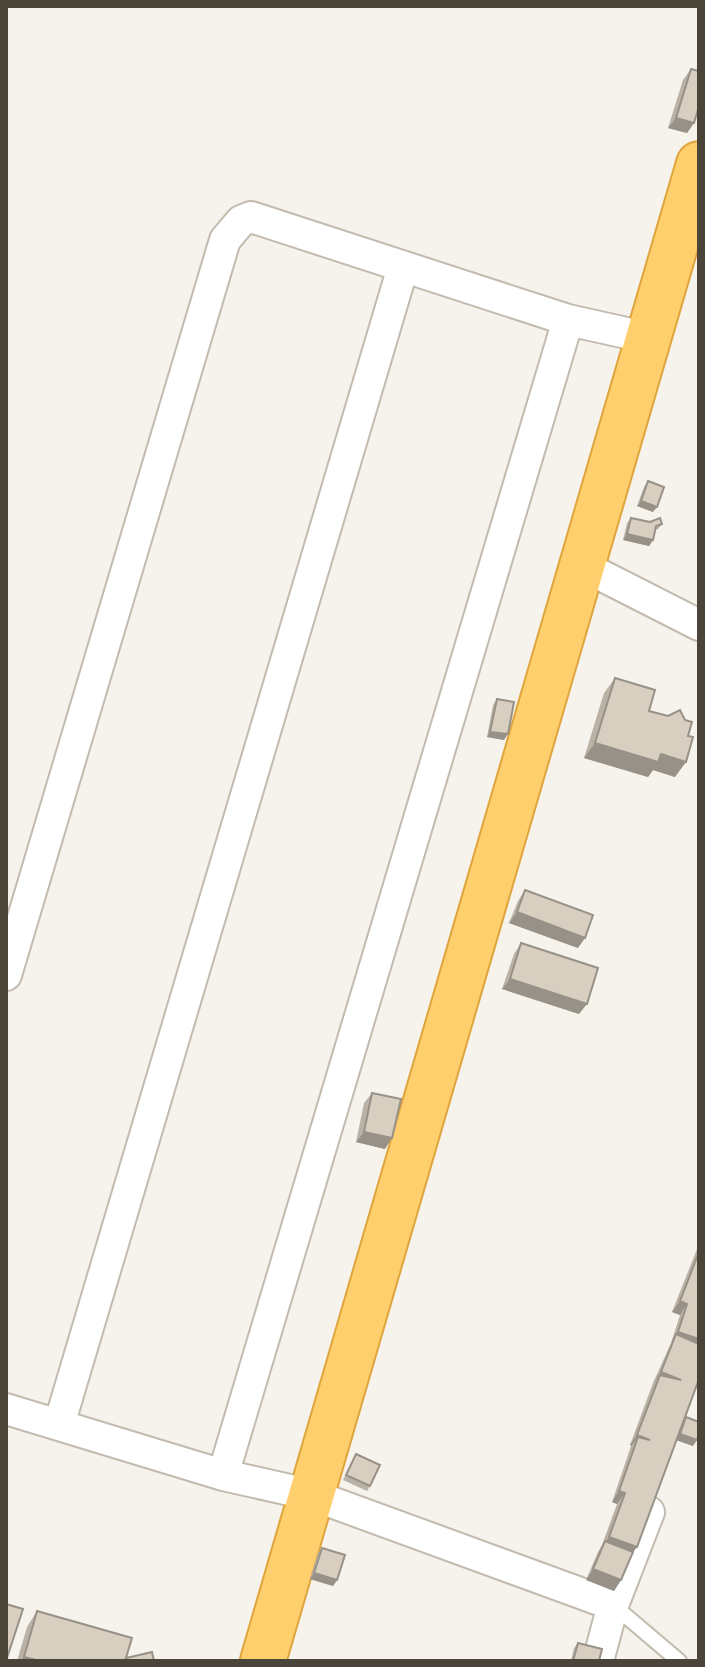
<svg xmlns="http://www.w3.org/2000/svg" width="705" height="1667" font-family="Barlow,sans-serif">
<rect width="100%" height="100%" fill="#f6f3ec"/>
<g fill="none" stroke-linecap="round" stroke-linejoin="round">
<!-- lane casing -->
<g stroke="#c2bbae" stroke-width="18">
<path id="lane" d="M 613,1605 L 679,1661"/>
</g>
<!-- street casing -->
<g stroke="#c2bbae" stroke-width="34">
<path id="street" d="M 581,565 L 699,625
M 6,975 L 225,240 L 241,221 L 251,217 L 568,320 L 649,338
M 6,1409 L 223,1475 L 312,1495 L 613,1605
M 59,1425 L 403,267
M 223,1475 L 568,320
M 598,1661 L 613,1605 L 649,1512"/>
</g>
<!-- highway casing -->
<g stroke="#e0a43c" stroke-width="48">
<path id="highway" d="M 263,1661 L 699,164"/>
</g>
<!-- lane -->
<use href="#lane" stroke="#fff" stroke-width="14"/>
<!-- street -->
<use href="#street" stroke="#fff" stroke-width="30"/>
<!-- highway -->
<use href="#highway" stroke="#ffcf6e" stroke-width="44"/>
</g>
<!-- wall -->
<path fill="#bab2a6" d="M 691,69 L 694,123 L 687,133 L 668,128 L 683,80 Z
M 648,481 L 653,512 L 637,506 L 644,487 Z
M 631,518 L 662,524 L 658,529 L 655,530 L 653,540 L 649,546 L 623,540 L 627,523 Z
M 615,678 L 649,711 L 675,777 L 653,770 L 648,777 L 584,758 L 604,693 Z
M 497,699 L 504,740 L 487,737 L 493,705 Z
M 525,890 L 578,948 L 509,923 L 518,901 Z
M 521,943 L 579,1014 L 502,989 L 514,954 Z
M 372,1093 L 385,1149 L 356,1142 L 364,1103 Z
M 699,1244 L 699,1379 L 683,1421 L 686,1417 L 693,1446 L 676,1440 L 637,1547 L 633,1552 L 621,1580 L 614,1591 L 586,1580 L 598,1552 L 602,1545 L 617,1504 L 612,1502 L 631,1446 L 630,1445 L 653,1383 L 671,1343 L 680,1315 L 672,1312 Z
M 356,1454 L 370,1486 L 367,1491 L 343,1480 Z
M 322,1548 L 337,1580 L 333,1586 L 310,1579 L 318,1553 Z
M 37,1611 L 126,1658 L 154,1661 L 17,1661 L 27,1627 Z
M 578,1643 L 599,1661 L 571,1661 L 574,1648 Z"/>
<!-- shaded-wall -->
<path fill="#979187" d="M 676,118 L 694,123 L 687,133 L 668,128 Z
M 641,501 L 657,507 L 653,512 L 637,506 Z
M 627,534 L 653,540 L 649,546 L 623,540 Z
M 490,732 L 508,734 L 504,740 L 487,737 Z
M 595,743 L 661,754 L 686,762 L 675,777 L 653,770 L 648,777 L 584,758 Z
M 517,912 L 585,938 L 578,948 L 509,923 Z
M 510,979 L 587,1004 L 579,1014 L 502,989 Z
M 364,1132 L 392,1138 L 385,1149 L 356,1142 Z
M 680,1301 L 687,1304 L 680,1315 L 672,1312 Z
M 678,1332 L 699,1339 L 699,1352 L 676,1334 L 670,1343 Z
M 661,1372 L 681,1380 L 660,1375 L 653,1383 Z
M 680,1434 L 697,1440 L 693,1446 L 676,1440 Z
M 637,1435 L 650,1440 L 638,1437 L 631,1446 L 630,1445 Z
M 619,1491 L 625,1493 L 617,1504 L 612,1502 Z
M 609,1537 L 637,1547 L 629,1558 L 604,1544 Z
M 593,1569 L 621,1580 L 614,1591 L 586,1580 Z
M 314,1573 L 337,1580 L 333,1586 L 310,1579 Z
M 24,1657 L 40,1661 L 21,1661 Z"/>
<!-- building -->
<path fill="#d8cfc1" stroke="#979187" stroke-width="2" d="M 691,69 L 699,71 L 699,106 L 694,123 L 676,118 Z
M 648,481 L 664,487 L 657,507 L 641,501 Z
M 631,518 L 650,522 L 660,518 L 662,524 L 656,526 L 653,540 L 627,534 Z
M 615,678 L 655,690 L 649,711 L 668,716 L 680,710 L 685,720 L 692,722 L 688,736 L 693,737 L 686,762 L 661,754 L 658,762 L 595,743 Z
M 497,699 L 514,702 L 508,734 L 490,732 Z
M 525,890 L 593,915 L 585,938 L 517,912 Z
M 521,943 L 598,968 L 587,1004 L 510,979 Z
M 372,1093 L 401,1099 L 392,1138 L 364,1132 Z
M 699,1252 L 699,1339 L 678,1332 L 687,1304 L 680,1301 Z
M 676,1334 L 699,1344 L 699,1379 L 637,1547 L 609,1537 L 625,1493 L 619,1491 L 638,1437 L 650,1440 L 637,1435 L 660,1375 L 681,1380 L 661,1372 Z
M 686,1417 L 699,1422 L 699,1434 L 697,1440 L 680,1434 Z
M 356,1454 L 380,1465 L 370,1486 L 346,1475 Z
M 605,1541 L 633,1552 L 621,1580 L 593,1569 Z
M 322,1548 L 345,1555 L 337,1580 L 314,1573 Z
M 6,1604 L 23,1609 L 6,1661 Z
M 37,1611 L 132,1638 L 125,1661 L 40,1661 L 24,1657 Z
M 578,1643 L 602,1649 L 599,1661 L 573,1661 Z
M 152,1652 L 154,1661 L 125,1661 L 126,1658 Z"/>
<!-- border -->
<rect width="705" height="1667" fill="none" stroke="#4b4439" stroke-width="16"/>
</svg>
